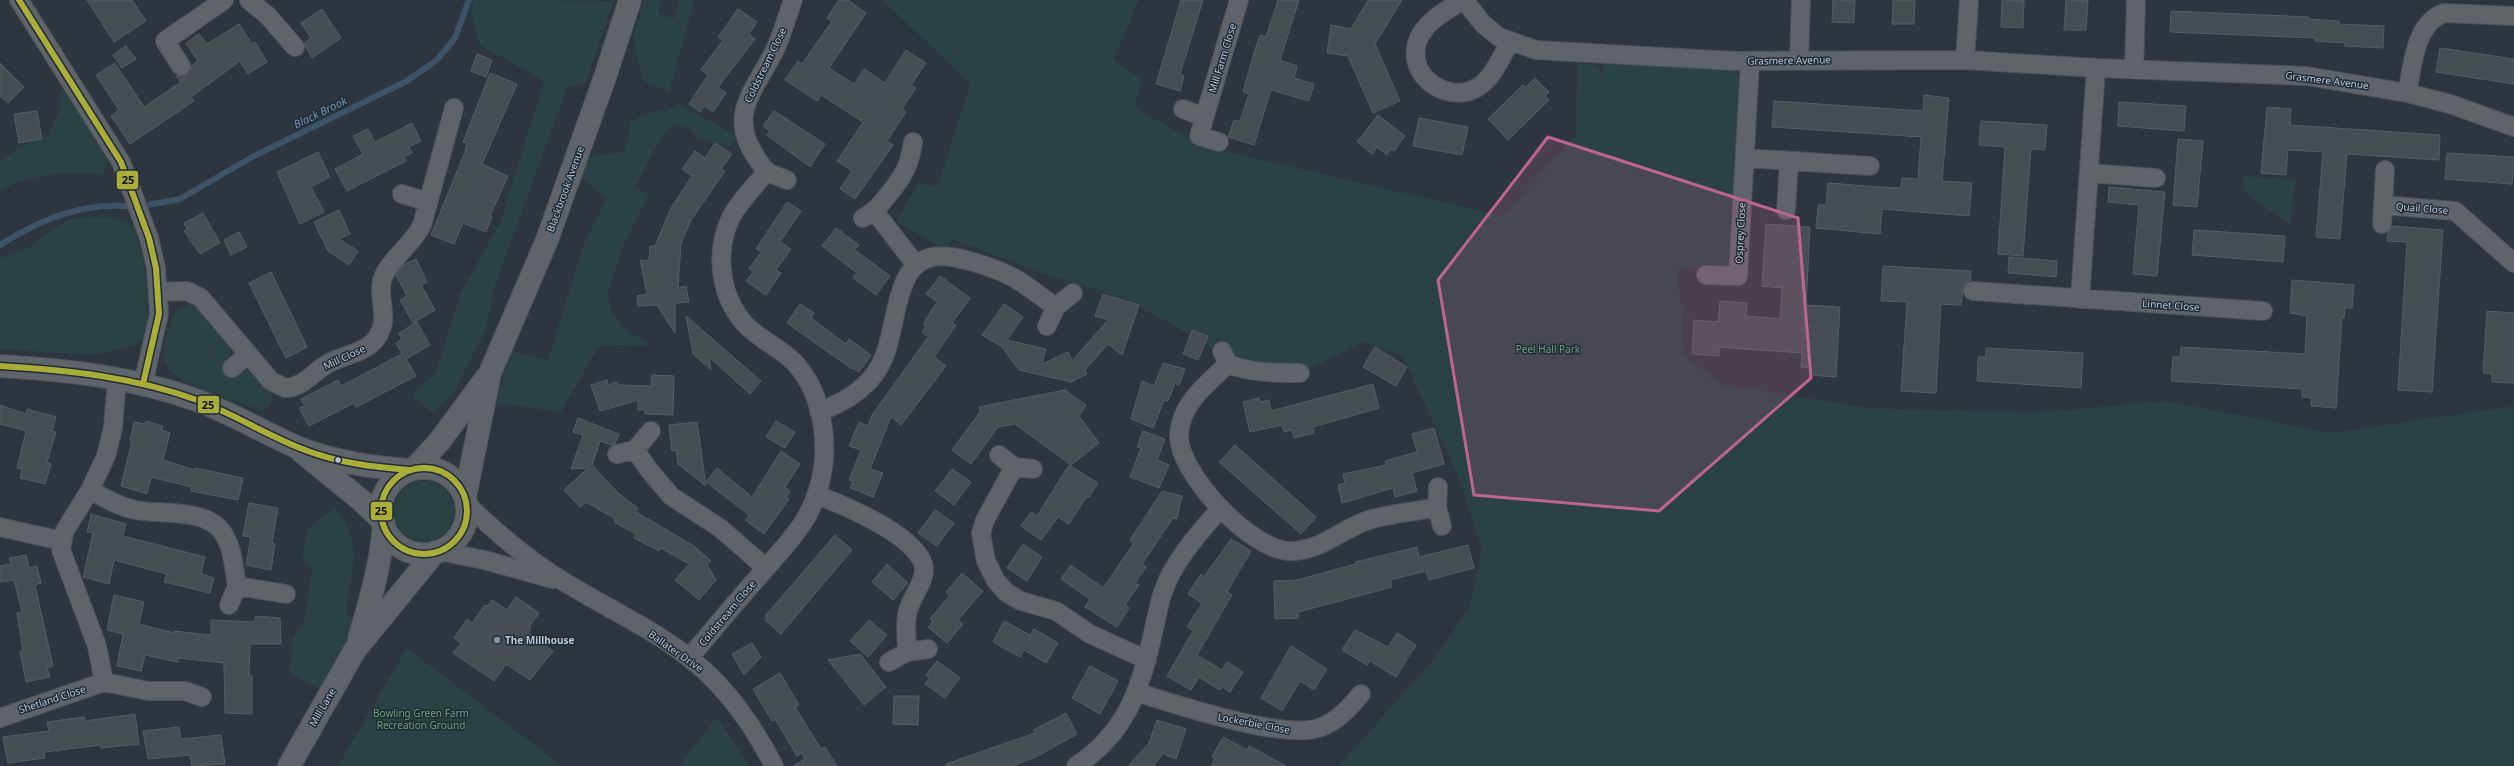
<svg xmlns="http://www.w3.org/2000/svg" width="2514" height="766" font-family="'Noto Sans',sans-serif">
<rect width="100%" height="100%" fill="#2d363e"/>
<!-- green -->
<path fill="#2a4243" d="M 474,0 L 614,1 L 586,82 L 567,88 L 494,288 L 486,330 L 453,393 L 433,413 L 412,395 L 436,372 L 460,294 L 500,223 L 544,81 L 480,45 L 470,11 Z
M 644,0 L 661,0 L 658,13 L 674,19 L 679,0 L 695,0 L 669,92 L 643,81 L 633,37 Z
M 883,0 L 1139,0 L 1113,60 L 1142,79 L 1134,107 L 1203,146 L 1503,216 L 1576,135 L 1577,63 L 1598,65 L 1602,77 L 1603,55 L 1735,61 L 1739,77 L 1728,270 L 1678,268 L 1684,355 L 1721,385 L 1870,408 L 2034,413 L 2166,401 L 2330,433 L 2514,406 L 2514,766 L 1339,766 L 1438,654 L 1470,606 L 1482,549 L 1458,476 L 1403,357 L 1364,342 L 1303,372 L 1252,369 L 1125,299 L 1045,274 L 952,239 L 947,250 L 896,222 L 918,183 L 938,186 L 970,84 Z
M 67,87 L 108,158 L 104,175 C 69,172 30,172 0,192 L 0,162 L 18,147 L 48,136 L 60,109 L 59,95 Z
M 679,104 L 737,136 L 730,148 L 697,138 L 691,129 L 672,124 L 651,155 L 636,187 L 649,195 L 624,243 L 608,292 L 610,308 L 623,327 L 650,345 L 599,346 L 561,412 L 496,403 L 511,351 L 548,360 L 584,243 L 606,199 L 582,178 L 589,157 L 625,151 L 631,121 L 657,109 L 666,112 Z
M 2242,176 L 2296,180 L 2290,224 L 2248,195 L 2243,189 Z
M 113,217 L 134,226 L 143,257 L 147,296 L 147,323 L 143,340 L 135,345 L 94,355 L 0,349 L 0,259 L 28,248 L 46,234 L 72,218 Z
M 192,303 C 201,313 235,340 230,354 C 229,358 224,362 221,366 L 231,378 C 254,360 254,382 272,393 C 273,402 271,406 264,411 C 242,403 172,385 165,362 C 160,345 169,328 175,312 Z
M394 511a30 30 0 1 1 60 0a30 30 0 1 1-60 0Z
M 334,508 C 365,536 351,576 346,613 L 358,621 L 319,689 L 289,673 L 293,636 L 304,624 L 312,568 L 302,557 L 307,529 Z
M 407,648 L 562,766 L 338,766 Z
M 717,717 L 749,766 L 679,766 Z"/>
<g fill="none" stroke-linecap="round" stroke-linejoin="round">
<!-- stream -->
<path stroke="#3c5368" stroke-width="6" d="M 148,205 L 180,199 L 254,156 L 405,82 L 437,60 L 455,38 L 469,0
M 0,245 C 38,221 79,203 125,206"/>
</g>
<!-- building -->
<path fill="#464d53" stroke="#565e65" d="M 87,0 L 132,0 L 146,21 L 114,42 Z
M 839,0 L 848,0 L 866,13 L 829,68 L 854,84 L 864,69 L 885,83 L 906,50 L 926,63 L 911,85 L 916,88 L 902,109 L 906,112 L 887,141 L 893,145 L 855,199 L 840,189 L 852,171 L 837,161 L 863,122 L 821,95 L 817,101 L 785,80 L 798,61 L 802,64 L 832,21 L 827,18 Z
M 1181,0 L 1203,0 L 1180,74 L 1184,76 L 1180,91 L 1156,84 Z
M 1278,0 L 1299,0 L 1280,60 L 1297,66 L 1294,78 L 1314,84 L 1309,101 L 1271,90 L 1254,145 L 1228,137 L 1234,120 L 1240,121 L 1249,94 L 1243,92 L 1254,53 L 1260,35 L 1266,37 Z
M 1368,0 L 1402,0 L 1375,44 L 1400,101 L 1373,113 L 1348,56 L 1327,53 L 1331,25 L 1351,29 Z
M 1833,0 L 1855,0 L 1854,23 L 1832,22 Z
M 1893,0 L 1915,0 L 1914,24 L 1892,24 Z
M 2002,0 L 2024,0 L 2023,28 L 2001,27 Z
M 2066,0 L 2088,0 L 2086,30 L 2064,30 Z
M 322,9 L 341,38 L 312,58 L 304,43 L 311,38 L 301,23 Z
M 738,9 L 757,22 L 749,34 L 755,39 L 718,87 L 726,93 L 713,112 L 704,106 L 700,112 L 689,104 L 708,75 L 701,70 L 723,40 L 718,37 Z
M 2171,11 L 2309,17 L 2309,19 L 2339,21 L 2339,24 L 2384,26 L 2383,48 L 2345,46 L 2345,43 L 2315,41 L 2315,38 L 2170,32 Z
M 239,24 L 252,44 L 255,42 L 267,62 L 248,74 L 240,61 L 191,97 L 194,101 L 130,144 L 111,116 L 119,110 L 96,75 L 115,63 L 144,107 L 181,82 L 176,76 L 187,75 L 191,66 L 198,61 L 186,43 L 199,34 L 207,44 Z
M 126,46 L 136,59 L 122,68 L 113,55 Z
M 2440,48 L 2514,59 L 2514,84 L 2436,72 Z
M 477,54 L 492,60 L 486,77 L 471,71 Z
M 0,63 L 24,87 L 8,103 L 0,96 Z
M 490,73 L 517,84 L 482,164 L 508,176 L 490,216 L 492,217 L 486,232 L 463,223 L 454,244 L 431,235 L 465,152 L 467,143 L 463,142 Z
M 1535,78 L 1549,92 L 1545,96 L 1549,100 L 1508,140 L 1488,119 L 1523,85 L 1526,87 Z
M 1924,95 L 1949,98 L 1942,181 L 1972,183 L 1969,216 L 1882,209 L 1880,234 L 1816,228 L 1818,205 L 1826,205 L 1828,183 L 1894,188 L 1901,187 L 1902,178 L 1918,179 L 1921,137 L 1772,127 L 1774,101 L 1923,111 Z
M 2119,102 L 2186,106 L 2184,131 L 2118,126 Z
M 2267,107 L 2291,109 L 2290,125 L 2440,135 L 2439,160 L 2347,154 L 2340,239 L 2316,237 L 2323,152 L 2288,150 L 2286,175 L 2261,173 Z
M 37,111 L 42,139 L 19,143 L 14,114 Z
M 774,111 L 825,144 L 810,167 L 767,135 L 770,131 L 763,126 Z
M 1378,115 L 1405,136 L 1394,151 L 1391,149 L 1387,155 L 1377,147 L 1372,154 L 1357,142 Z
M 1419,118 L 1468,127 L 1462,155 L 1413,146 Z
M 1981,121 L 2047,125 L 2045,150 L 2031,149 L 2023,256 L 1998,254 L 2005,147 L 1979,145 Z
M 412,123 L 421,141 L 409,147 L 412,153 L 404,157 L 406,161 L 347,191 L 335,169 L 363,154 L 353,136 L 368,129 L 375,142 Z
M 2178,139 L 2203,141 L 2197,207 L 2173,205 Z
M 715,143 L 732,154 L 721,169 L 725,171 L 691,220 L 681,243 L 678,288 L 686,286 L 689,302 L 675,303 L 675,333 L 657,305 L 638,306 L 637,296 L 647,294 L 640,260 L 649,261 L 650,246 L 655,246 L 671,208 L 692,176 L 682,169 L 695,151 L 705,158 Z
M 318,152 L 330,177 L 311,187 L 324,212 L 300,224 L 277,172 Z
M 2447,153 L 2514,157 L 2512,184 L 2445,179 Z
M 2109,187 L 2165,192 L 2157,276 L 2133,274 L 2139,205 L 2108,202 Z
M 787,202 L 801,211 L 780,242 L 791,249 L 776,270 L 781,273 L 766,295 L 746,281 L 753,272 L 749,269 L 761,252 L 756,249 Z
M 339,210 L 350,234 L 339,239 L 358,251 L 349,265 L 328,251 L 314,222 Z
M 203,213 L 220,243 L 200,254 L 184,231 L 187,229 L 184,223 Z
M 1766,224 L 1810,227 L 1806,305 L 1840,307 L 1836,377 L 1811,375 L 1811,368 L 1801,367 L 1802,353 L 1719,347 L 1719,356 L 1692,354 L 1694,320 L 1718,322 L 1720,301 L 1747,303 L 1746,316 L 1780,319 L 1782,288 L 1762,286 Z
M 2392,226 L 2443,230 L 2432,392 L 2398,390 L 2407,242 L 2387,241 L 2388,233 Z
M 836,228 L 859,245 L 855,250 L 890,276 L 876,295 L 853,278 L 857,273 L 822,246 Z
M 2194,230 L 2285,236 L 2283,262 L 2192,255 Z
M 239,232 L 247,247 L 231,255 L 224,240 Z
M 2009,257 L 2057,261 L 2056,277 L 2008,273 Z
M 416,259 L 427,282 L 421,285 L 435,310 L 413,323 L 400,300 L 407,296 L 396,275 L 403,265 Z
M 1883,266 L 1971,271 L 1970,281 L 1965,285 L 1963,290 L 1961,305 L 1941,304 L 1936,393 L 1901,391 L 1907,302 L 1881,301 Z
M 271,272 L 307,347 L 286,358 L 249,283 Z
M 940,276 L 970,298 L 952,323 L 956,325 L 934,357 L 946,366 L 901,425 L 891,417 L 870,469 L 883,473 L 873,497 L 850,488 L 853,481 L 849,480 L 861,450 L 849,446 L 859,422 L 868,426 L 872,415 L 928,337 L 922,332 L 926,326 L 923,324 L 937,302 L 926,294 Z
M 2292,280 L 2354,285 L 2352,308 L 2345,308 L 2344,318 L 2342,317 L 2336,408 L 2311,406 L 2312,398 L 2302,397 L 2302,389 L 2171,381 L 2173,357 L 2180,357 L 2181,347 L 2305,354 L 2307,316 L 2290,313 Z
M 1103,294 L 1139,305 L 1122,355 L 1108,344 L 1085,370 L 1087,374 L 1071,382 L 1019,370 L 1002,347 L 982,335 L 1004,304 L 1023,317 L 1007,340 L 1046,349 L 1042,364 L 1068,352 L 1072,361 L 1108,320 L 1095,316 Z
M 800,304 L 814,313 L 811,318 L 846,344 L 849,339 L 871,355 L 859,372 L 853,368 L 852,369 L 787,323 Z
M 2487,311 L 2514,313 L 2514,383 L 2492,382 L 2492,374 L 2483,373 Z
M 686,316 L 761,381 L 750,394 L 709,357 L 711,370 L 693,354 Z
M 417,322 L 430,345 L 406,359 L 416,376 L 356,407 L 354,403 L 309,426 L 299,408 L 305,406 L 301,399 L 338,380 L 341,386 L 402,354 L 396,343 L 402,339 L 399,333 Z
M 1192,330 L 1208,336 L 1198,360 L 1183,354 Z
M 1375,347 L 1407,367 L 1396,386 L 1363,367 Z
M 1986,348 L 2083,353 L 2081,388 L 1977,381 L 1978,357 L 1986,357 Z
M 1163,363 L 1185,369 L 1179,385 L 1175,383 L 1168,401 L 1164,400 L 1153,428 L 1131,419 L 1142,381 L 1154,386 Z
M 652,375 L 674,376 L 673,415 L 645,414 L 645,410 L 638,410 L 638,400 L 600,411 L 591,385 L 607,380 L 608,385 L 617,382 L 618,385 L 651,386 Z
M 1373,384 L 1379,408 L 1313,427 L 1314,433 L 1294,438 L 1292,430 L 1284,432 L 1282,425 L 1250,432 L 1243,402 L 1259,398 L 1260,402 L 1269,400 L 1271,411 Z
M 1065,390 L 1086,405 L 1079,416 L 1099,443 L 1071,465 L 1015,424 L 998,427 L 971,464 L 952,450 L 980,412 L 979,407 Z
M 0,405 L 26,414 L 27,409 L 56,417 L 52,431 L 56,432 L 47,462 L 51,464 L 45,484 L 20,478 L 22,469 L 17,468 L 26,431 L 0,424 Z
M 578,418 L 619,434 L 615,444 L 612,445 L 600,441 L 592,465 L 618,493 L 638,508 L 636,512 L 694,546 L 711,561 L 707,564 L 716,580 L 699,600 L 675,580 L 689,564 L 661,548 L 659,551 L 634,538 L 636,534 L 614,522 L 616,519 L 586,502 L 580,507 L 564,490 L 588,468 L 571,469 L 583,435 L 573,432 Z
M 146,421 L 163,426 L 161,430 L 170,433 L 163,460 L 195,470 L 195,468 L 243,478 L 238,500 L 191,491 L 192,487 L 151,477 L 147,494 L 121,486 L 132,441 L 130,440 L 134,422 L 145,424 Z
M 776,421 L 795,432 L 785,448 L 766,437 Z
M 697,422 L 699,435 L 706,486 L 678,464 L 676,450 L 672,451 L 669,425 Z
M 1434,428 L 1444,464 L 1412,473 L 1417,491 L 1395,497 L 1393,488 L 1342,503 L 1338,485 L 1345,483 L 1343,474 L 1386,465 L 1385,461 L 1417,452 L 1412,434 Z
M 1143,431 L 1165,439 L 1157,460 L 1169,465 L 1159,488 L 1130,477 L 1141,448 L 1137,447 Z
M 1235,445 L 1316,517 L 1301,534 L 1219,462 Z
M 781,451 L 800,464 L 785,487 L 790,491 L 786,497 L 789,499 L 764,534 L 745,520 L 749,515 L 706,482 L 717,468 L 752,497 Z
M 1069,465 L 1098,483 L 1089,497 L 1087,496 L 1069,524 L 1058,517 L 1041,540 L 1021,526 L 1031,512 L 1037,516 Z
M 952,469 L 971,482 L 954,505 L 935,491 Z
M 1162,491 L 1182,496 L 1177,519 L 1173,518 L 1142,564 L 1146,567 L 1135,583 L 1139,585 L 1125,605 L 1129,608 L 1117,627 L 1085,607 L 1090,599 L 1061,579 L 1071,565 L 1103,588 L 1134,543 L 1130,540 Z
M 249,503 L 278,508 L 272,543 L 275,544 L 271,570 L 246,565 L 251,537 L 243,536 Z
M 935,510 L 954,523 L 937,546 L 918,533 Z
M 91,514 L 126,524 L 123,536 L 205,557 L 201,574 L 214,578 L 210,593 L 164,582 L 167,574 L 114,560 L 109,584 L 83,577 L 93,533 L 87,532 Z
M 835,535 L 852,550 L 781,634 L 766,621 L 766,615 Z
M 1231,539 L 1251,551 L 1227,592 L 1232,595 L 1197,655 L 1222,670 L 1227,662 L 1243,672 L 1230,692 L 1222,687 L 1220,690 L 1199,677 L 1191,690 L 1167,676 L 1193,631 L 1187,627 L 1202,603 L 1188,594 L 1201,574 L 1204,577 Z
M 1023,544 L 1042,557 L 1027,581 L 1007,568 Z
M 1468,545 L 1474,568 L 1429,580 L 1426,571 L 1390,580 L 1392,587 L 1298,612 L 1298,618 L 1275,619 L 1274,581 L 1297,580 L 1356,564 L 1356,562 L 1417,547 L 1419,557 Z
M 26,555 L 29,568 L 37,566 L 41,583 L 35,585 L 53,666 L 47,668 L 50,677 L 26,682 L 20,651 L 23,651 L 17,613 L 22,612 L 14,580 L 0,582 L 0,566 L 11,564 L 9,558 Z
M 887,564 L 908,583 L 893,600 L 872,582 Z
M 962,573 L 983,591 L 958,620 L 963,624 L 947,643 L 928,627 L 933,622 L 930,619 L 950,595 L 946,592 Z
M 114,595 L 144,602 L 139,624 L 174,633 L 174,631 L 211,635 L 211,620 L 255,622 L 255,616 L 280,618 L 281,644 L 250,644 L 249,676 L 252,676 L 252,714 L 225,713 L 224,663 L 178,658 L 178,662 L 145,655 L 141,671 L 117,666 L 123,634 L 107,630 Z
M 516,597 L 539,613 L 529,627 L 531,628 L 528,633 L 553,651 L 530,680 L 506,664 L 494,681 L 453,653 L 461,643 L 454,638 L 467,619 L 472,623 L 485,605 L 488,606 L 492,600 L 507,610 Z
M 869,620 L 887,635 L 868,657 L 850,641 Z
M 1004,621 L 1030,635 L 1034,629 L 1058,643 L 1046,663 L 1024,650 L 1020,657 L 993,642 Z
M 1355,630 L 1388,647 L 1397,633 L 1416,645 L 1396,677 L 1370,661 L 1367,665 L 1342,650 Z
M 752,643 L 761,657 L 744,675 L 732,654 Z
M 1291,646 L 1327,669 L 1314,690 L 1300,681 L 1282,711 L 1261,698 Z
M 860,654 L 886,687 L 864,705 L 828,660 Z
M 937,661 L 960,678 L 945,698 L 925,684 L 929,678 L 926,675 Z
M 1090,666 L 1118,681 L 1100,714 L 1072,698 Z
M 780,673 L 799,705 L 795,707 L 821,749 L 825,747 L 837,766 L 793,766 L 805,759 L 802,753 L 797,756 L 775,719 L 772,721 L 753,689 Z
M 894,696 L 919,696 L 918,725 L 893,724 Z
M 1066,713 L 1077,734 L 1036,757 L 1012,766 L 946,766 L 946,764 L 1035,733 L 1033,730 Z
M 135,714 L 139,744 L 101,748 L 101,745 L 44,752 L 45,758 L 8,763 L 3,737 L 49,731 L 47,722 L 84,717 L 85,721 Z
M 1157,720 L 1186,729 L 1176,759 L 1163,754 L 1153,766 L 1128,766 L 1149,743 Z
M 179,727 L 181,739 L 221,735 L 225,764 L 192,766 L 190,755 L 148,759 L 143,731 Z
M 1223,737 L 1247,750 L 1249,746 L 1286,766 L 1211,766 L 1215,758 L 1212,757 Z"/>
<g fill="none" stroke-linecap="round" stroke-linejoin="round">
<!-- minor casing -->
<g stroke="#4c5258" stroke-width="20">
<path id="minor" d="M 19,0 L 121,162 L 149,238 L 156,268 L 159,314 L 143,384
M 249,0 L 268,16 L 295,47
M 1463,0 C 1446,11 1423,22 1417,43 C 1407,78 1450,105 1478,87 C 1493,78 1501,57 1510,42
M 1464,0 L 1483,24 L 1499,37 L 1536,50 L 1735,61 L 1965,60 L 2096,68 L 2307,76 L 2407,93 L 2450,104 L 2514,127
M 1799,59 L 1801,0
M 1965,60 L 1969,0
M 181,66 L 165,41 L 224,0
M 2134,70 L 2136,0
M 2407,93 C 2413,66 2414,24 2444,13 L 2514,16
M 1183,109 L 1204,117
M 1219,142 L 1199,136 L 1239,0
M 1745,158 L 1870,166
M 767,172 C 724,121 748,100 774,52 C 782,35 787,17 793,0
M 2089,173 L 2156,178
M 402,194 L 428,202
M 2383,205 L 2455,211 L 2514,263
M 1786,210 L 1789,161
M 875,212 L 916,265
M 863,218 C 875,212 880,205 888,195 C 903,177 910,165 913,142
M 2382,224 L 2385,170
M 1706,275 L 1738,276 L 1750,61
M 1973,291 L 2263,311
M 158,292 L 187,291 L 201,298 L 271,381 L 285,388 C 303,388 314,371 329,363 C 342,356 359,354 371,344 C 376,340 380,333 382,327 C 387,309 376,292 384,275 C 393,256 413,244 422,225 L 454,108
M 2080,299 L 2096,68
M 1047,326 L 1056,307 L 1073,293
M 1222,351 L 1228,364 C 1251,373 1275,373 1300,373
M 1228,364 C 1207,384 1181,403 1179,434 C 1177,473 1253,553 1292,551 C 1324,550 1343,527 1372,519 C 1393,513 1416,512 1437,507
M 232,368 L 248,354
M 819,412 C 841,403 859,394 874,375 C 893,349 891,318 902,289 C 906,276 913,264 926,259 C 947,249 1002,270 1021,282 C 1033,290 1044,299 1056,307
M 635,450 L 649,470 L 671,496 L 720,528 L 766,568
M 617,454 L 635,450 L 651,431
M 999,455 L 1014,467 L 1033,469
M 1014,467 L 985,520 L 981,533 L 986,561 L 996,581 L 1007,593 L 1021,601 L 1056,611 L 1090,634 L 1147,660
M 1438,487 L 1437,507 L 1442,526
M 90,490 C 104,498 118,506 135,510 C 162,515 207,508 223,533 C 233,548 234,568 237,586
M 817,495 C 843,505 927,539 924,572 C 922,587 909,600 907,615 C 905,626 907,640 907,652
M 467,504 C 497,534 530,561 566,583 C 607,608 651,628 688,657 C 725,685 753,725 774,766
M 0,527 L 62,541
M 439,551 L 484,560 L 553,579
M 229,605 L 237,586 L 286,594
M 689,658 C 713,630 736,602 760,575 C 781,550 807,526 817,493 C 831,452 825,395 794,362 C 779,347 758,339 744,323 C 719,294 715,251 731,217 C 740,201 754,186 767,172 L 787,180
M 889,662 L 907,652 L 928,649
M 104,682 L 97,646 L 61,550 L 64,532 L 90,490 L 106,456 L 113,428 L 117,378
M 1136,692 C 1174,704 1288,742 1321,727 C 1338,721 1350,707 1361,694
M 0,718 L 104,682 L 148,691 L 185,691 L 202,697
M 1076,766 C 1125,734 1140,691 1152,637 C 1156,622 1158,606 1163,592 C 1174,560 1199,533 1221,508"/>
</g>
<!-- tertiary casing -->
<g stroke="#4c5258" stroke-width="24">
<path id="tertiary" d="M 0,366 C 67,370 133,377 196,400 C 229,412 259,430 292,445 C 325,460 373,468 409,470
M 302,452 L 362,501 L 382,520
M381 511a43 43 0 1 1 86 0a43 43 0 1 1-86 0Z
M 414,469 L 439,442 L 487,377
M 465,497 L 490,373 L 547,240 L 605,77 L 630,0
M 359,639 C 370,601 381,565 384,524
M 289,766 L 355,650 L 435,552"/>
</g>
<!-- minor -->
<use href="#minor" stroke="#5e646a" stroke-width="18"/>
<!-- tertiary -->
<use href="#tertiary" stroke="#5e646a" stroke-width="22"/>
<!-- bus-1 casing -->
<g stroke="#202d39" stroke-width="9">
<path id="bus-1" d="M 19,0 L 121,162 L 149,238 L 156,268 L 159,314 L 143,384
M 0,366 C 67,370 134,377 197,400 C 234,414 268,436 305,450 C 338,463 374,467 409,470
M381 511a43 43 0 1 1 86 0a43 43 0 1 1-86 0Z"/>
</g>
<!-- bus-1 -->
<use href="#bus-1" stroke="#aaae39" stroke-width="6"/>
</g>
<!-- marked area -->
<path fill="#be658e" fill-opacity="0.2" stroke="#be658e" stroke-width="3" stroke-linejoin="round" d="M 1548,137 L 1798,218 L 1811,378 L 1659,511 L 1474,495 L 1438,280 Z"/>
<!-- markers -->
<circle fill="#b9c3cd" stroke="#202d39" stroke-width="1.5" cx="338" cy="460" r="3.5"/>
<circle fill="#88929b" stroke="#202d39" stroke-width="1.5" cx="497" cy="640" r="4"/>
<g text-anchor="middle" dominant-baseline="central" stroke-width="3" stroke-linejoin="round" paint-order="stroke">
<!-- street labels -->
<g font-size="10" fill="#b9c3cd" stroke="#202d39">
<text transform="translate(1222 58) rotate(-73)">Mill Farm Close</text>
<text transform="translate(1789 60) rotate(-1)">Grasmere Avenue</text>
<text transform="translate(765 65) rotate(-64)">Coldstream Close</text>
<text transform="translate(2327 80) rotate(7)">Grasmere Avenue</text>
<text transform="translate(565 189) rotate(-70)">Blackbrook Avenue</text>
<text transform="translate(2422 208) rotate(5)">Quail Close</text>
<text transform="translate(1740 233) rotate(-87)">Osprey Close</text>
<text transform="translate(2171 305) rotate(4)">Linnet Close</text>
<text transform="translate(344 357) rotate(-25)">Mill Close</text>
<text transform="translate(727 613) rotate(-50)">Coldstream Close</text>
<text transform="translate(676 651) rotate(35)">Ballater Drive</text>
<text transform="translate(52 699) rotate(-18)">Shetland Close</text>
<text transform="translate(322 707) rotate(-60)">Mill Lane</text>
<text transform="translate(1254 723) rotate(11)">Lockerbie Close</text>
</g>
<!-- park labels -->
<g font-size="10" fill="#709e75" stroke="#202d39">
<text x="1548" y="349">Peel Hall Park</text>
<text x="421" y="713">Bowling Green Farm<tspan x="421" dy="12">Recreation Ground</tspan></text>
</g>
<!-- poi labels -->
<g font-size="10" font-weight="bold" fill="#b9c3cd" stroke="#202d39" text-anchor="start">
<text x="505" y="640">The Millhouse</text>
</g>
<!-- water labels -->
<g font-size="11" font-style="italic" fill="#7996b0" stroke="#202d39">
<text transform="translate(320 112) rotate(-26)">Black Brook</text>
</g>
</g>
<g stroke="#202d39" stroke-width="1.5">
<rect x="116" y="170" width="23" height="20" rx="4" fill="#aaae39"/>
<rect x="197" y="395" width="23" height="19" rx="4" fill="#aaae39"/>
<rect x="370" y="501" width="23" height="20" rx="4" fill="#aaae39"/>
</g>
<g font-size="11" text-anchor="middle" font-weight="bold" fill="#111">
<text x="128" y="184">25</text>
<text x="208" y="409">25</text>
<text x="381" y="515">25</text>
</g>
</svg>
